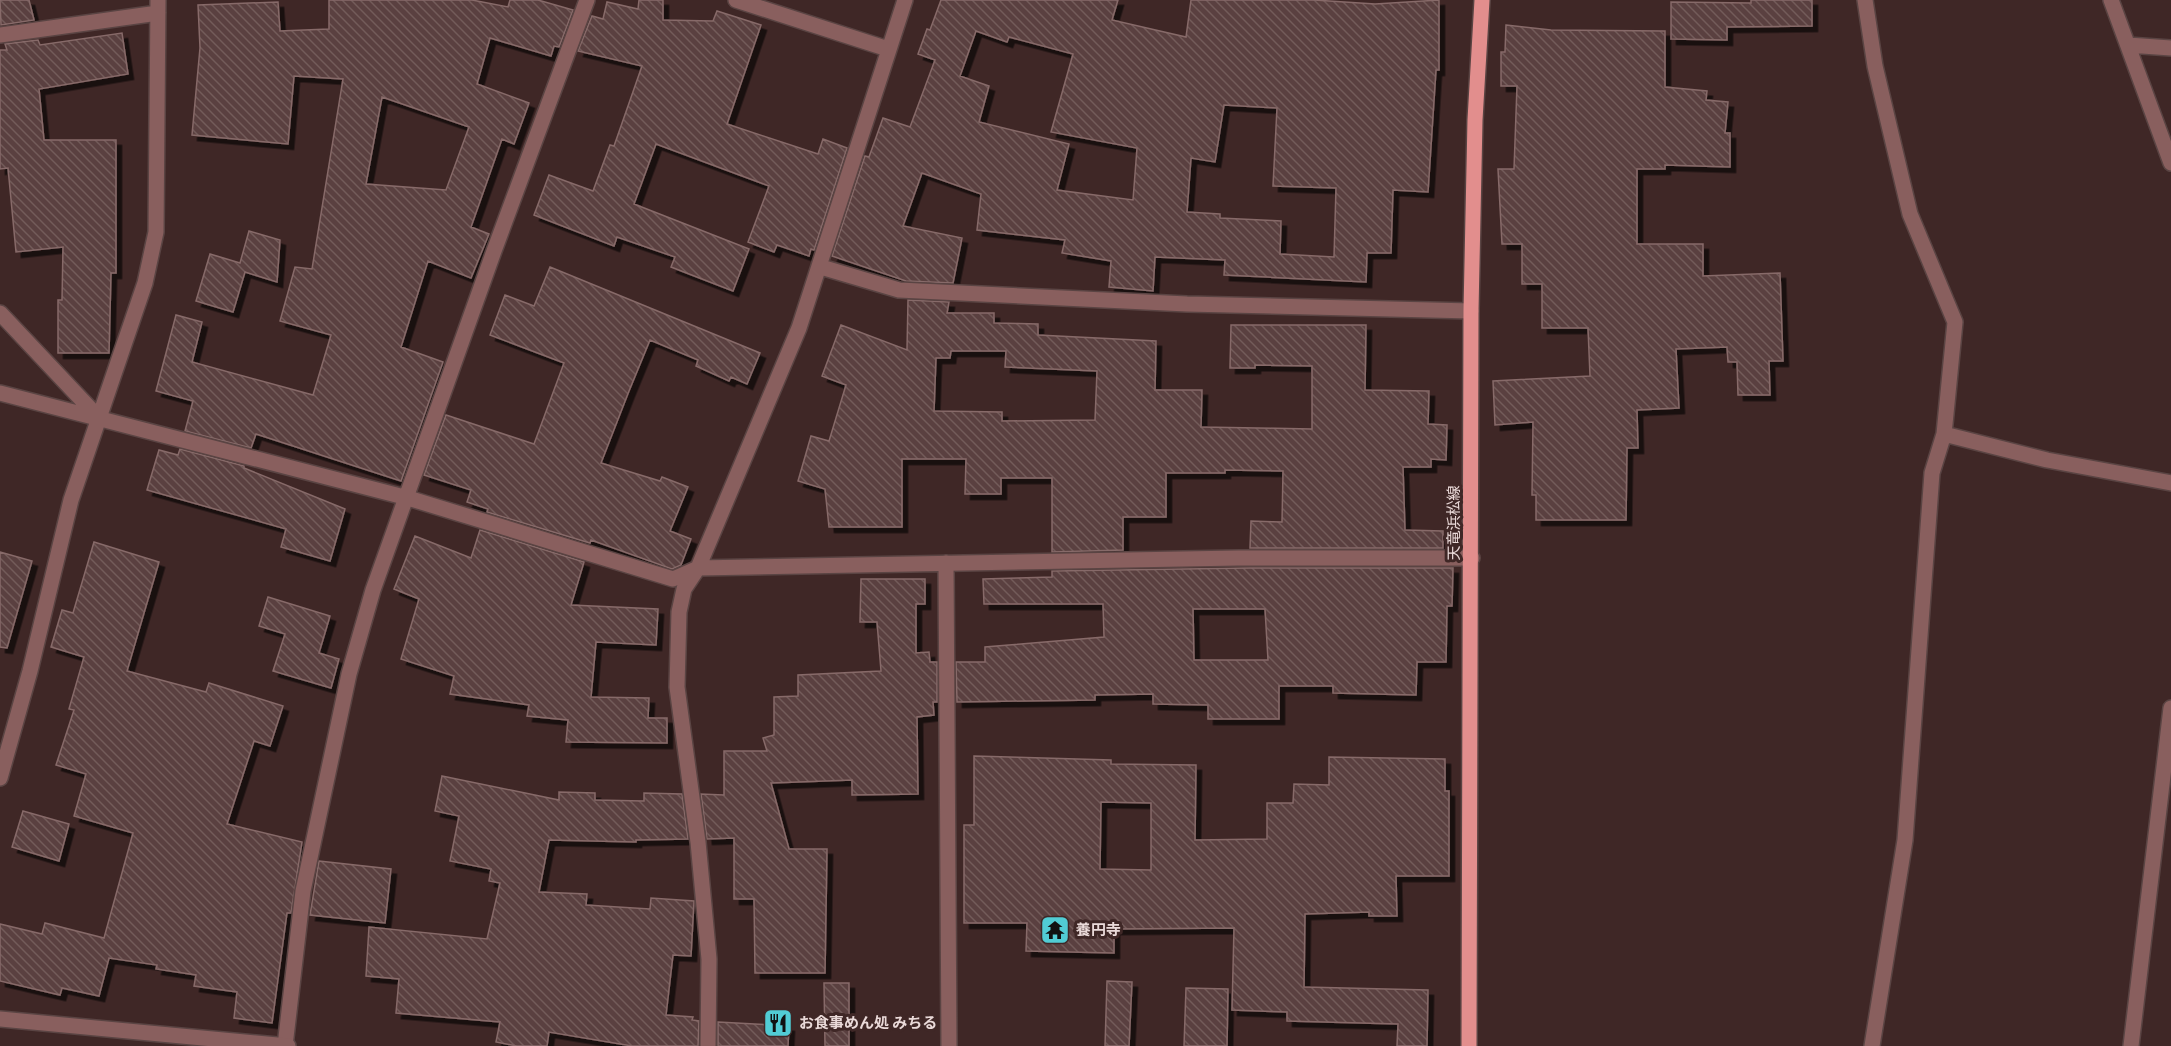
<svg xmlns="http://www.w3.org/2000/svg" width="2171" height="1046" font-family="Signika,'Noto Sans JP',sans-serif">
<defs>
<pattern id="building-back-hatch" width="6" height="6" patternUnits="userSpaceOnUse" patternTransform="scale(1.5)"><rect width="6" height="6" fill="#5a403f"/><path d="M-1 5l2 2M0 0l6 6M5-1l2 2" fill="none" stroke="#725b5a"/></pattern>
<filter id="shadow"><feDropShadow dx="5.5" dy="5.5" stdDeviation="0" flood-color="#0009"/></filter>
</defs>
<rect width="100%" height="100%" fill="#3f2726"/>
<!-- building -->
<path fill="url(#building-back-hatch)" stroke="#876a69" stroke-width="1.5" fill-rule="evenodd" filter="url(#shadow)" d="M 0,0 L 29,0 L 34,20 L 1,25 Z
M 329,0 L 472,0 L 508,7 L 510,0 L 538,0 L 573,10 L 559,47 L 554,46 L 551,56 L 490,38 L 477,84 L 529,103 L 514,144 L 502,139 L 471,227 L 489,234 L 471,278 L 428,261 L 401,347 L 443,362 L 401,481 L 256,434 L 251,448 L 185,431 L 193,401 L 156,391 L 176,315 L 202,322 L 192,362 L 313,395 L 331,335 L 280,321 L 295,267 L 312,269 L 343,79 L 294,76 L 288,144 L 192,135 L 200,48 L 198,5 L 278,2 L 280,31 L 329,29 ZM 382,97 L 469,127 L 446,190 L 366,184 Z
M 639,0 L 663,0 L 663,20 L 713,21 L 717,11 L 761,25 L 727,124 L 818,154 L 823,139 L 847,148 L 814,250 L 811,249 L 809,256 L 777,245 L 774,252 L 748,242 L 769,186 L 656,144 L 634,204 L 749,249 L 733,291 L 671,267 L 675,257 L 617,237 L 614,246 L 534,215 L 549,175 L 593,191 L 610,145 L 614,146 L 642,66 L 578,51 L 592,16 L 603,19 L 607,2 L 638,9 Z
M 941,0 L 1118,0 L 1112,20 L 1186,37 L 1191,0 L 1314,0 L 1375,4 L 1439,0 L 1439,70 L 1436,70 L 1428,192 L 1393,190 L 1391,253 L 1367,253 L 1366,282 L 1224,275 L 1225,260 L 1155,257 L 1153,291 L 1109,287 L 1111,261 L 1062,253 L 1065,240 L 977,230 L 981,194 L 922,173 L 903,226 L 962,238 L 953,283 L 906,281 L 832,256 L 865,156 L 869,157 L 883,118 L 910,127 L 935,60 L 918,54 L 927,29 L 930,30 ZM 976,31 L 1007,42 L 1009,37 L 1073,54 L 1051,132 L 1137,148 L 1133,200 L 1057,190 L 1069,144 L 979,122 L 989,86 L 960,76 ZM 1224,105 L 1277,108 L 1273,186 L 1336,188 L 1334,257 L 1280,254 L 1281,221 L 1220,218 L 1220,214 L 1187,212 L 1191,158 L 1215,162 Z
M 1751,0 L 1812,0 L 1812,26 L 1727,27 L 1727,40 L 1671,39 L 1671,2 L 1751,3 Z
M 1506,25 L 1551,30 L 1665,31 L 1665,87 L 1707,91 L 1706,100 L 1728,102 L 1725,133 L 1730,133 L 1730,167 L 1665,165 L 1665,169 L 1637,169 L 1637,244 L 1703,244 L 1703,276 L 1780,273 L 1783,361 L 1769,361 L 1770,395 L 1738,395 L 1737,362 L 1728,362 L 1727,347 L 1676,349 L 1679,408 L 1637,410 L 1638,448 L 1627,448 L 1626,520 L 1536,520 L 1536,495 L 1532,495 L 1533,422 L 1495,425 L 1493,381 L 1590,376 L 1588,328 L 1542,328 L 1542,284 L 1522,284 L 1522,244 L 1502,244 L 1498,169 L 1514,169 L 1517,86 L 1501,86 L 1501,52 L 1505,52 Z
M 122,33 L 128,74 L 39,89 L 44,140 L 116,140 L 116,273 L 111,273 L 109,353 L 58,353 L 58,300 L 62,300 L 63,247 L 16,252 L 8,168 L 0,169 L 0,50 L 7,50 L 5,44 L 38,40 L 40,45 Z
M 249,231 L 280,240 L 277,282 L 245,272 L 233,312 L 196,301 L 210,254 L 240,263 Z
M 550,267 L 760,353 L 747,384 L 731,377 L 729,381 L 696,366 L 698,360 L 650,340 L 629,391 L 601,463 L 660,481 L 662,477 L 688,487 L 670,531 L 691,539 L 681,565 L 672,569 L 591,540 L 590,543 L 487,512 L 488,509 L 467,502 L 471,490 L 424,475 L 446,415 L 534,444 L 564,363 L 490,335 L 505,295 L 534,306 Z
M 908,300 L 949,302 L 947,313 L 994,313 L 994,323 L 1038,324 L 1038,335 L 1156,341 L 1155,390 L 1202,390 L 1201,427 L 1312,429 L 1312,366 L 1255,365 L 1255,368 L 1230,368 L 1231,325 L 1366,325 L 1365,390 L 1429,391 L 1428,424 L 1447,425 L 1446,460 L 1431,459 L 1431,467 L 1403,467 L 1405,530 L 1443,531 L 1443,548 L 1250,548 L 1251,521 L 1282,522 L 1283,471 L 1225,470 L 1225,473 L 1166,473 L 1166,517 L 1123,517 L 1123,550 L 1052,552 L 1052,478 L 1001,478 L 1001,494 L 965,494 L 966,459 L 902,459 L 902,527 L 829,527 L 825,489 L 798,481 L 811,436 L 829,441 L 846,385 L 822,376 L 841,325 L 907,350 ZM 951,351 L 1006,351 L 1005,367 L 1097,371 L 1095,420 L 1002,421 L 1002,412 L 934,411 L 936,358 L 950,358 Z
M 180,449 L 244,466 L 244,468 L 345,509 L 330,561 L 281,547 L 286,529 L 147,490 L 159,450 L 178,455 Z
M 480,530 L 584,562 L 571,605 L 658,609 L 656,645 L 596,642 L 591,697 L 649,698 L 648,718 L 667,718 L 667,743 L 566,742 L 568,720 L 527,716 L 529,705 L 450,694 L 454,676 L 401,659 L 419,599 L 394,589 L 415,536 L 471,558 Z
M 94,542 L 159,562 L 127,671 L 206,692 L 209,683 L 283,706 L 270,746 L 254,741 L 227,824 L 302,842 L 291,913 L 287,913 L 272,1023 L 234,1018 L 237,992 L 194,986 L 196,975 L 156,969 L 157,965 L 109,958 L 99,996 L 62,988 L 60,995 L 0,981 L 0,924 L 42,934 L 45,923 L 104,938 L 133,833 L 74,816 L 86,774 L 56,765 L 74,710 L 69,709 L 84,657 L 51,647 L 62,610 L 73,613 Z
M 0,552 L 32,561 L 7,648 L 0,647 Z
M 1250,568 L 1453,568 L 1452,606 L 1447,606 L 1446,662 L 1417,662 L 1416,695 L 1333,693 L 1333,686 L 1279,686 L 1279,719 L 1208,719 L 1208,705 L 1153,704 L 1153,694 L 1095,695 L 1095,700 L 957,702 L 956,662 L 985,662 L 985,647 L 1104,637 L 1103,604 L 984,604 L 983,579 L 1052,577 L 1052,571 ZM 1193,609 L 1265,609 L 1268,660 L 1194,660 Z
M 861,579 L 925,579 L 925,604 L 916,604 L 916,653 L 929,652 L 930,662 L 937,662 L 937,702 L 933,702 L 934,715 L 917,717 L 918,794 L 852,795 L 852,780 L 771,783 L 789,849 L 827,849 L 825,973 L 755,973 L 754,899 L 734,899 L 734,838 L 707,839 L 701,794 L 724,795 L 724,751 L 767,751 L 763,738 L 774,735 L 774,697 L 798,696 L 798,675 L 881,671 L 877,622 L 860,622 Z
M 268,597 L 330,616 L 319,653 L 339,659 L 331,688 L 273,671 L 285,634 L 259,626 Z
M 974,756 L 1111,760 L 1111,764 L 1196,765 L 1195,840 L 1267,839 L 1267,803 L 1293,803 L 1294,784 L 1329,785 L 1329,757 L 1445,759 L 1445,791 L 1449,791 L 1449,876 L 1396,876 L 1397,916 L 1369,916 L 1369,912 L 1305,914 L 1304,987 L 1428,990 L 1427,1046 L 1397,1046 L 1398,1024 L 1287,1021 L 1287,1012 L 1232,1010 L 1234,928 L 1114,929 L 1114,953 L 1026,951 L 1027,923 L 964,923 L 964,825 L 974,825 ZM 1101,802 L 1151,803 L 1151,870 L 1100,869 Z
M 442,776 L 559,800 L 559,792 L 595,793 L 595,800 L 644,801 L 644,793 L 682,794 L 688,839 L 636,840 L 636,842 L 549,840 L 539,892 L 587,894 L 586,905 L 650,909 L 651,898 L 694,901 L 691,956 L 673,955 L 666,1015 L 693,1017 L 692,1020 L 699,1021 L 698,1046 L 632,1046 L 549,1032 L 547,1046 L 517,1046 L 496,1042 L 500,1022 L 396,1013 L 399,979 L 366,976 L 369,927 L 487,939 L 500,883 L 489,881 L 491,869 L 450,861 L 459,816 L 435,811 Z
M 23,811 L 69,824 L 59,861 L 12,847 Z
M 319,861 L 391,869 L 385,923 L 310,915 Z
M 1107,981 L 1132,982 L 1129,1046 L 1105,1046 Z
M 824,983 L 849,983 L 849,1046 L 825,1046 Z
M 1186,988 L 1228,989 L 1227,1046 L 1184,1046 Z
M 718,1022 L 789,1026 L 788,1046 L 718,1046 Z"/>
<g fill="none" stroke-linecap="round" stroke-linejoin="round">
<!-- minor casing -->
<g stroke="#5a4443" stroke-width="18">
<path id="minor" d="M 736,0 L 888,49
M 1865,0 L 1875,66 L 1910,214 L 1955,322 L 1944,434
M 2111,0 L 2171,163
M 0,35 L 158,13
M 2128,45 L 2171,48
M 821,267 L 899,290 L 1187,304 L 1471,311
M 0,313 L 99,418
M 0,393 L 408,498 L 673,579 L 698,568 L 1238,558 L 1472,558
M 946,563 L 949,1046
M 0,778 L 30,671 L 71,500 L 145,283 L 156,232 L 158,0
M 285,1046 L 303,891 L 349,674 L 373,590 L 494,251 L 587,0
M 708,1046 L 709,959 L 698,842 L 677,687 L 679,612 L 684,589 L 698,568 L 799,328 L 905,0
M 1872,1046 L 1905,840 L 1932,473 L 1944,434 L 2047,460 L 2171,483
M 2131,1046 L 2171,708"/>
</g>
<!-- tertiary casing -->
<g stroke="#5a4443" stroke-width="18">
<path id="tertiary" d="M 0,1019 L 288,1046"/>
</g>
<!-- primary casing -->
<g stroke="#5a4443" stroke-width="18">
<path id="primary" d="M 1469,1046 L 1471,311 L 1475,120 L 1482,0"/>
</g>
<!-- minor -->
<use href="#minor" stroke="#895f5e" stroke-width="15"/>
<!-- tertiary -->
<use href="#tertiary" stroke="#895f5e" stroke-width="15"/>
<!-- primary -->
<use href="#primary" stroke="#e28e8d" stroke-width="15"/>
</g>
<!-- icons -->
<defs>
<g id="temple-square" transform="scale(1.5)"><rect x="-9" y="-9" width="18" height="18" rx="4" fill="#51ccd4" stroke="#3f2726"/><path d="M0-6L5-2H3V0L6.5 2.5H4V6H1.5V3h-3V6H-4V2.5H-6.5L-3 0V-2H-5Z" fill="#111"/></g>
<g id="restaurant-square" transform="scale(1.5)"><rect x="-9" y="-9" width="18" height="18" rx="4" fill="#51ccd4" stroke="#3f2726"/><path d="M-5-6h1v4h1v-4h1v4h1v-4h1v5L-1.5 .5V6h-2V.5L-5-1ZM5-6V6H3V1.5H1.5Q1.5-4 5-6Z" fill="#111"/></g>
</defs>
<g fill-rule="evenodd">
<use href="#temple-square" x="1055" y="930"/>
<use href="#restaurant-square" x="778" y="1023"/>
</g>
<g text-anchor="middle" dominant-baseline="central" stroke-width="6" stroke-linejoin="round" paint-order="stroke">
<!-- street labels -->
<g font-size="15" fill="#eadad9" stroke="#3f2726">
<text transform="translate(1454 523) rotate(-90)">天竜浜松線</text>
</g>
<!-- poi labels -->
<g font-size="15" font-weight="bold" fill="#eadad9" stroke="#3f2726" text-anchor="start">
<text x="1076" y="930">養円寺</text>
<text x="799" y="1023">お食事めん処 みちる</text>
</g>
</g>
</svg>
